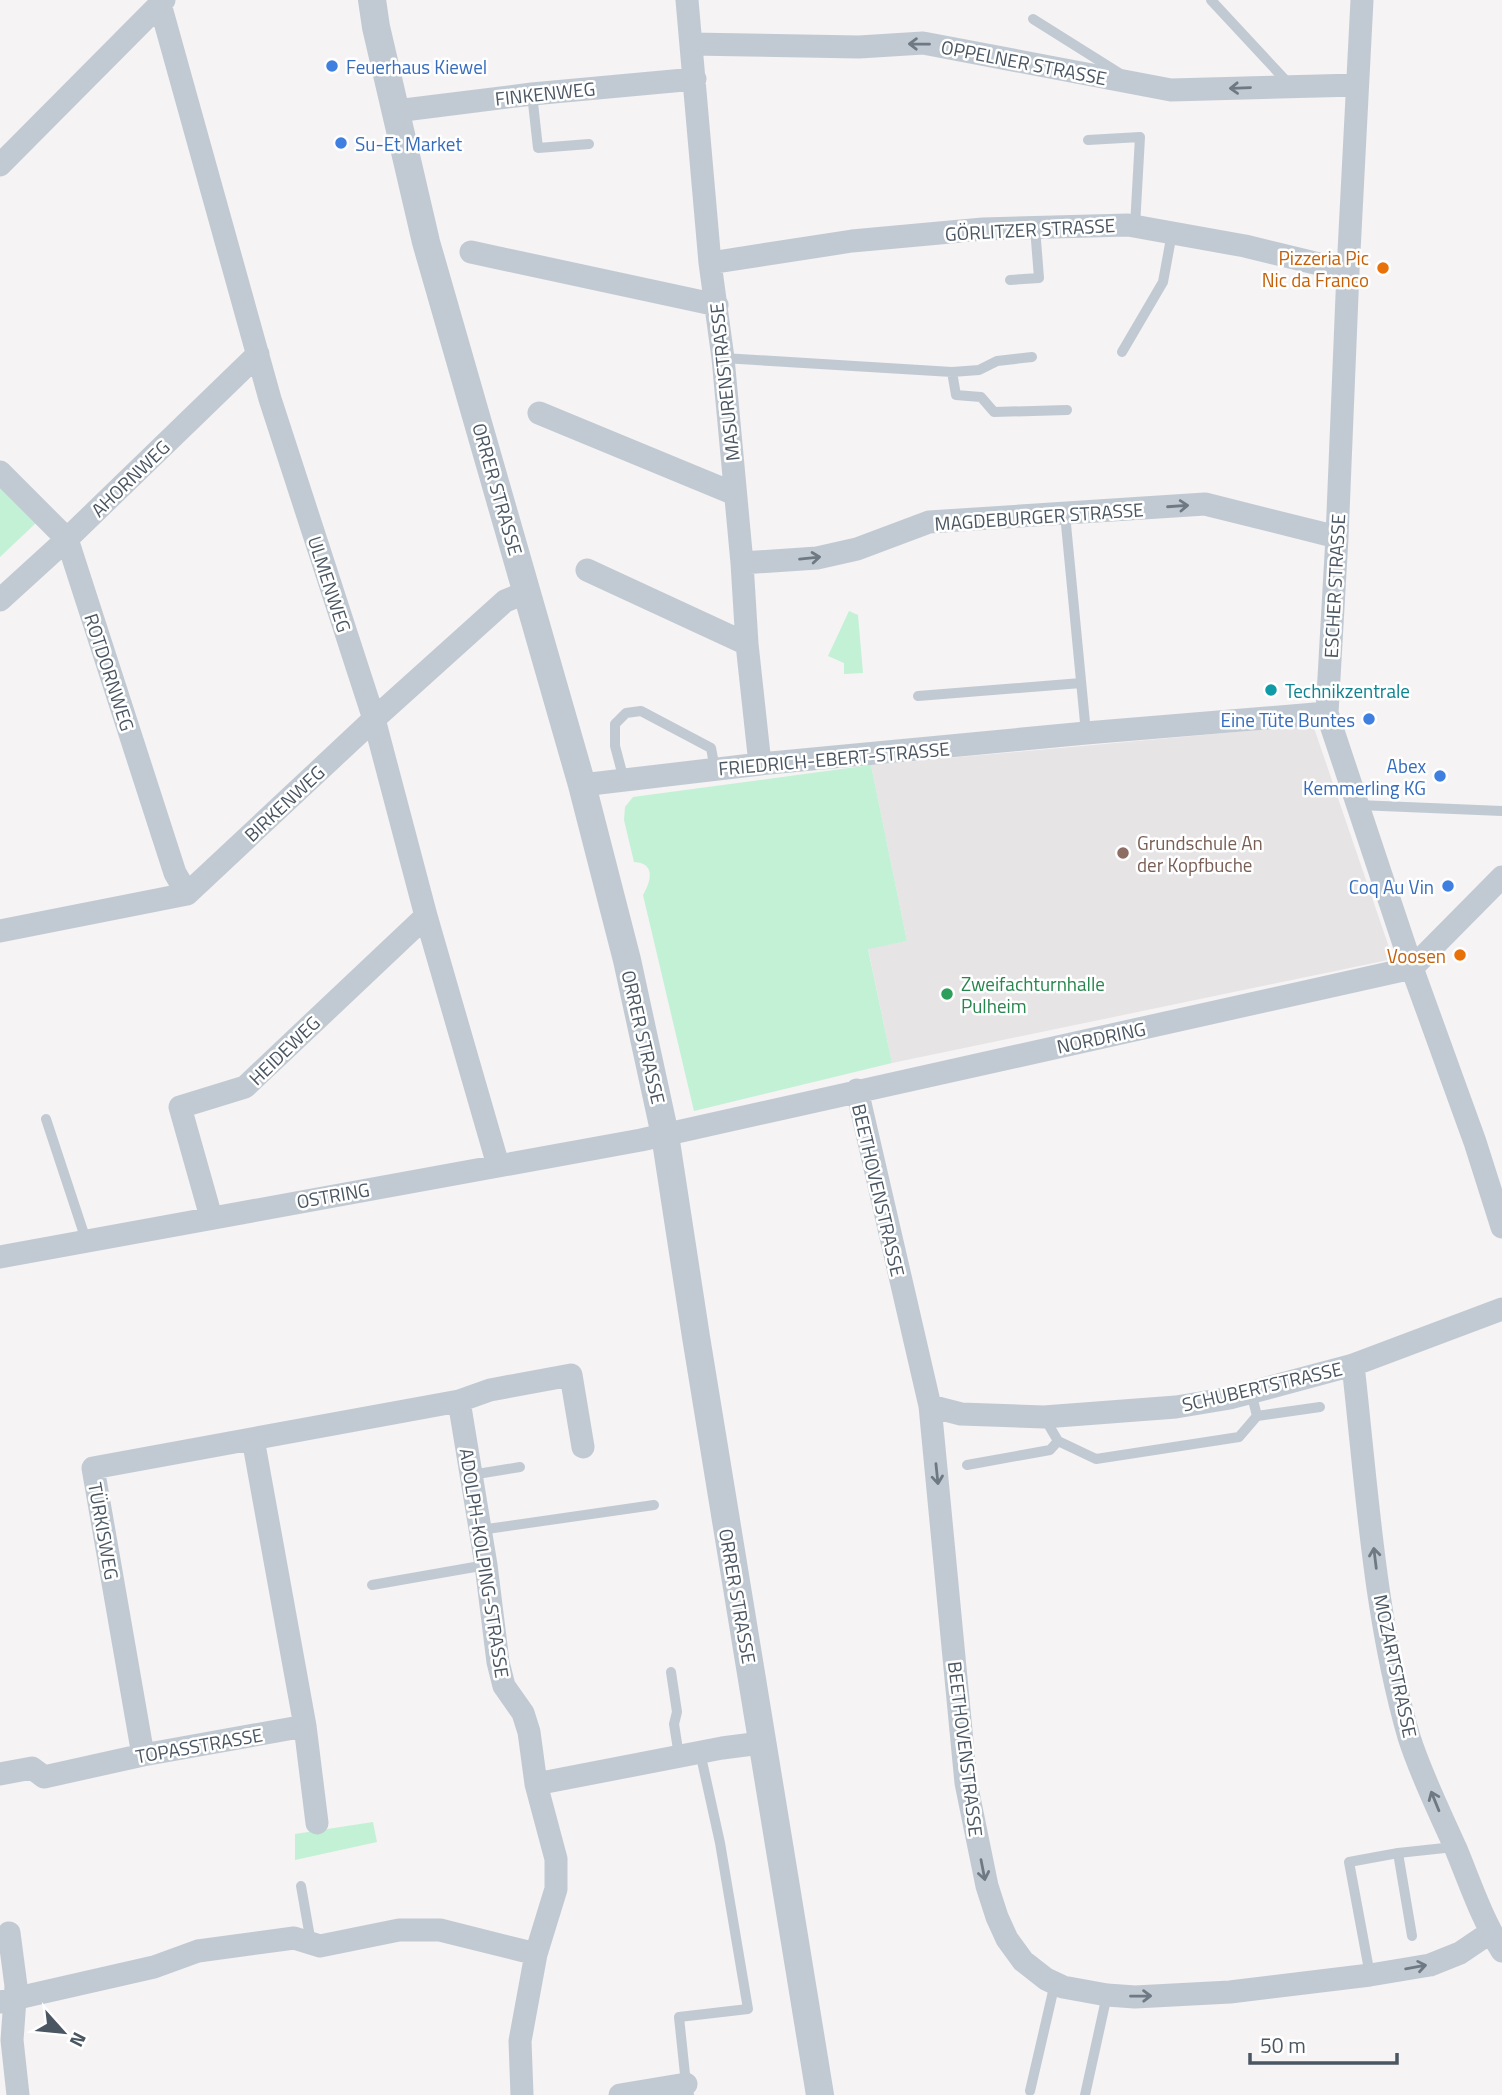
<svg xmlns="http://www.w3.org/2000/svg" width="1502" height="2095" font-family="'Titillium Web',sans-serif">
<rect width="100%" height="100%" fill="#f5f3f3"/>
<!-- education -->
<path fill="#e6e4e5" d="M 1313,725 L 1393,959 L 892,1063 L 868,948 L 907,941 L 871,765 Z"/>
<!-- green -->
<path fill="#c3f1d5" d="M 0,485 L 36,523 L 0,557 Z
M 849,611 L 858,615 L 863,673 L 844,674 L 844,663 L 828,656 Z
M 871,765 L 907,941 L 868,949 L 892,1063 L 694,1111 L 643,895 C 651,881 656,863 634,862 L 624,820 L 625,807 L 633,797 Z
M 373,1822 L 377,1842 L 295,1860 L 295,1834 Z"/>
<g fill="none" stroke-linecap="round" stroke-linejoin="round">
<!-- service -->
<path stroke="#c1cad2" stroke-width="10" d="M 1211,0 L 1289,84
M 1033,19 L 1119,73
M 532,94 L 538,148 L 589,144
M 1088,140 L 1140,137 L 1135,226
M 1010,280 L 1039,278 L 1035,228
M 1122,352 L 1163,282 L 1172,233
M 723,358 L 952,372 L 979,370 L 997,361 L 1032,357
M 952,372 L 956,395 L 981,397 L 994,412 L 1067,410
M 1065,514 L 1086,733
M 918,696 L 1081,683
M 624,780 L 615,746 L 615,724 L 626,713 L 641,711 L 711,748 L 715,769
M 1358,805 L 1502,811
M 46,1119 L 86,1240
M 1257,1416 L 1320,1407
M 1044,1417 L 1058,1441 L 1096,1459 L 1239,1437 L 1257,1416 L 1251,1392
M 967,1465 L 1050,1450 L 1058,1441
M 471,1475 L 520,1467
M 480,1530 L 654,1505
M 372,1585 L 486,1565
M 671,1672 L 677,1712 L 674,1724 L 679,1756
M 1398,1853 L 1412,1936
M 301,1886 L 311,1943
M 1370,1975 L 1349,1862 L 1398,1853 L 1454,1847
M 1030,2091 L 1055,1983
M 689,2095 L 686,2084 L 679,2017 L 748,2009 L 720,1843 L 700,1752
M 1085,2095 L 1107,1995"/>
<!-- minor -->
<path stroke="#c1cad2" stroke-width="23" d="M 687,0 L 710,263 L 723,358 L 742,563 L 747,644 L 760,764
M 1362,0 L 1348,271 L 1337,537 L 1327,713 L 1412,968 L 1475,1142 L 1502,1227
M 160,4 L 270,399 L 374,719 L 426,916 L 498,1165
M 691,44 L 859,47 L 923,43 L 1171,90 L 1357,85
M 396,111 L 532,94 L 695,79
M 0,165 L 164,0
M 471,252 L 717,305
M 710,263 L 852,241 L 983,229 L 1128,225 L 1245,246 L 1348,271
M 539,413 L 735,494
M 0,472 L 67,539 L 175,873 L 187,894
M 742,563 L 817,558 L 857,549 L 929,522 L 1205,504 L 1337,537
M 587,570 L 747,644
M 0,600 L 67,539 L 258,354
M 582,785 L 760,764 L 1086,733 L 1327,713
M 0,931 L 187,894 L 374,719 L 505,601 L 527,592
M 857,1090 L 930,1406 L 966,1783 L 987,1886 L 997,1917 L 1007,1939 L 1023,1961 L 1046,1979 L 1063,1987 L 1107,1995 L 1135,1997 L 1230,1992 L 1370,1975 L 1430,1965 L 1460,1953 L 1491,1932
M 211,1217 L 180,1107 L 245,1087 L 426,916
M 0,1257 L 641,1140 L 1412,968 L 1502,877
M 1353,1365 C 1367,1489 1374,1616 1409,1737 C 1421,1775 1440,1813 1456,1849 C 1470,1883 1482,1919 1502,1951
M 459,1401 L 486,1565 L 498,1662 L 504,1686 L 523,1713 L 529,1732 L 536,1784 L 556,1859 L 556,1889 L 536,1954 L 520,2041 L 522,2095
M 930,1406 L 961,1414 L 1044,1417 L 1176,1407 L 1230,1398 L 1353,1365 L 1502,1309
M 253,1439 L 305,1726 L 317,1823
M 143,1755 L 93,1468 L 459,1401 L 490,1390 L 571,1375 L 583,1447
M 0,1774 L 32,1768 L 44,1777 L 143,1755 L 305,1726
M 536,1784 L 722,1748 L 761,1743
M 9,1933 L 16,1986 L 12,2040 L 18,2095
M 0,2002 L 154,1967 L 198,1951 L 294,1938 L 320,1946 L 399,1930 L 440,1930 L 536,1954
M 620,2095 L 686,2084"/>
<!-- tertiary -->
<path stroke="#c1cad2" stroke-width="28" d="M 372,0 L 376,27 L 426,242 L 582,785 L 627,960 L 665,1135 L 696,1337 L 820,2095"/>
</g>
<!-- one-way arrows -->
<defs><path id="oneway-shaft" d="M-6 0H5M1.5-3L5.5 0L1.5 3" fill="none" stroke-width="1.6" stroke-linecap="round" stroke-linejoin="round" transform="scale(1.75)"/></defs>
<g stroke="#6e7983">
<use href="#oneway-shaft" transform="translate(919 44) rotate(-179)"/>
<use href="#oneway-shaft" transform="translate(1240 88) rotate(178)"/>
<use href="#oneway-shaft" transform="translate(1178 506) rotate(-4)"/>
<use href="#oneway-shaft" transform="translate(810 558) rotate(-6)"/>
<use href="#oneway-shaft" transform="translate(937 1474) rotate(84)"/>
<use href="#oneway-shaft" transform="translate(1375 1558) rotate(-97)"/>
<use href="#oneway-shaft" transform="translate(1435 1801) rotate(-112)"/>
<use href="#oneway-shaft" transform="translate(983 1870) rotate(79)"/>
<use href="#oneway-shaft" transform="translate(1416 1967) rotate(-10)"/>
<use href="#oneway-shaft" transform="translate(1141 1996) rotate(-1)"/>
</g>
<!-- markers -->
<g fill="#3f7fe0" stroke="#fff" stroke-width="2.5">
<circle cx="332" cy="66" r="7"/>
<circle cx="341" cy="143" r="7"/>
<circle cx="1369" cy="719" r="7"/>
<circle cx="1440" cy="776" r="7"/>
<circle cx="1448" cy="886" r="7"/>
</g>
<g fill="#e8710a" stroke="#fff" stroke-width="2.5">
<circle cx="1383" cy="268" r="7"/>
<circle cx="1460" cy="955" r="7"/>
</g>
<circle fill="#0f9aa8" stroke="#fff" stroke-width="2.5" cx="1271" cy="690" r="7"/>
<circle fill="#8d6e63" stroke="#fff" stroke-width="2.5" cx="1123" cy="853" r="7"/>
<circle fill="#2e9e5b" stroke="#fff" stroke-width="2.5" cx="947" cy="994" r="7"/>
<g text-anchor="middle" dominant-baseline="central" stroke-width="5" stroke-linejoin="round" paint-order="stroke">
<!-- street labels -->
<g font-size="19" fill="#4a5661" stroke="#fff">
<text transform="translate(1024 62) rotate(11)">OPPELNER STRASSE</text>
<text transform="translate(545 93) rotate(-6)">FINKENWEG</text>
<text transform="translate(1030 229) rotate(-3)">GÖRLITZER STRASSE</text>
<text transform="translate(724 382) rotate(-96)">MASURENSTRASSE</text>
<text transform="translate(130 478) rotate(-44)">AHORNWEG</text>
<text transform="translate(498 489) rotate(74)">ORRER STRASSE</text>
<text transform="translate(1039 516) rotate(-4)">MAGDEBURGER STRASSE</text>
<text transform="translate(330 584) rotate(72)">ULMENWEG</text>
<text transform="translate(1334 586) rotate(-87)">ESCHER STRASSE</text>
<text transform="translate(110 672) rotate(72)">ROTDORNWEG</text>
<text transform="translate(834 758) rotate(-5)">FRIEDRICH-EBERT-STRASSE</text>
<text transform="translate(284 803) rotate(-43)">BIRKENWEG</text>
<text transform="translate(644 1037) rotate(77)">ORRER STRASSE</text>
<text transform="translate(1101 1037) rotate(-12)">NORDRING</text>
<text transform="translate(284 1050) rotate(-44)">HEIDEWEG</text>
<text transform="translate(879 1190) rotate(77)">BEETHOVENSTRASSE</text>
<text transform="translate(333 1195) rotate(-10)">OSTRING</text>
<text transform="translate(1262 1386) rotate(-13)">SCHUBERTSTRASSE</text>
<text transform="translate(104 1531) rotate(80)">TÜRKISWEG</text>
<text transform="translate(485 1563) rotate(81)">ADOLPH-KOLPING-STRASSE</text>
<text transform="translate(738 1596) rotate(80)">ORRER STRASSE</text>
<text transform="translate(1396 1666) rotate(78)">MOZARTSTRASSE</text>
<text transform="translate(199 1745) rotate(-10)">TOPASSTRASSE</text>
<text transform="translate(966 1749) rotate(83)">BEETHOVENSTRASSE</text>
</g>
<!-- shop labels -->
<g font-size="19" fill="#366cbe" stroke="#fff" text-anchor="end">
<text x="346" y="66" text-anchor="start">Feuerhaus Kiewel</text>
<text x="355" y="143" text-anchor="start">Su-Et Market</text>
<text x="1355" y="719">Eine Tüte Buntes</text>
<text x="1426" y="765">Abex<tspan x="1426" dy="22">Kemmerling KG</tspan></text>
<text x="1434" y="886">Coq Au Vin</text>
</g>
<!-- food labels -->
<g font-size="19" fill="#c56008" stroke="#fff" text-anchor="end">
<text x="1369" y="257">Pizzeria Pic<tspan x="1369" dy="22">Nic da Franco</tspan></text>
<text x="1446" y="955">Voosen</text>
</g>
<!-- culture labels -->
<g font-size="19" fill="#0d838f" stroke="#fff" text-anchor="start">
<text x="1285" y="690">Technikzentrale</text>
</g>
<!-- education labels -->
<g font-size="19" fill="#785e54" stroke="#fff" text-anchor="start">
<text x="1137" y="842">Grundschule An<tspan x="1137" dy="22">der Kopfbuche</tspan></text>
</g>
<!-- leisure labels -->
<g font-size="19" fill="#27864d" stroke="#fff" text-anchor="start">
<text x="961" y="983">Zweifachturnhalle<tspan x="961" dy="22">Pulheim</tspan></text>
</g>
</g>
<!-- north arrow -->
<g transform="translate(63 2032) rotate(117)" stroke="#ffffff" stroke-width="5" paint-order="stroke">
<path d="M0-5L12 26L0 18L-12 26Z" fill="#4a5661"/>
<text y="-10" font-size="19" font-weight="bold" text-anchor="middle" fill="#4a5661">N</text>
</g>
<!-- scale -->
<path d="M1250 2053v10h147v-10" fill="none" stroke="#4a5661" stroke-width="3.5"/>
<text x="1260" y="2053" font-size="21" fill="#4a5661" stroke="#ffffff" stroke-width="5" paint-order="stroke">50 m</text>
</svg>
